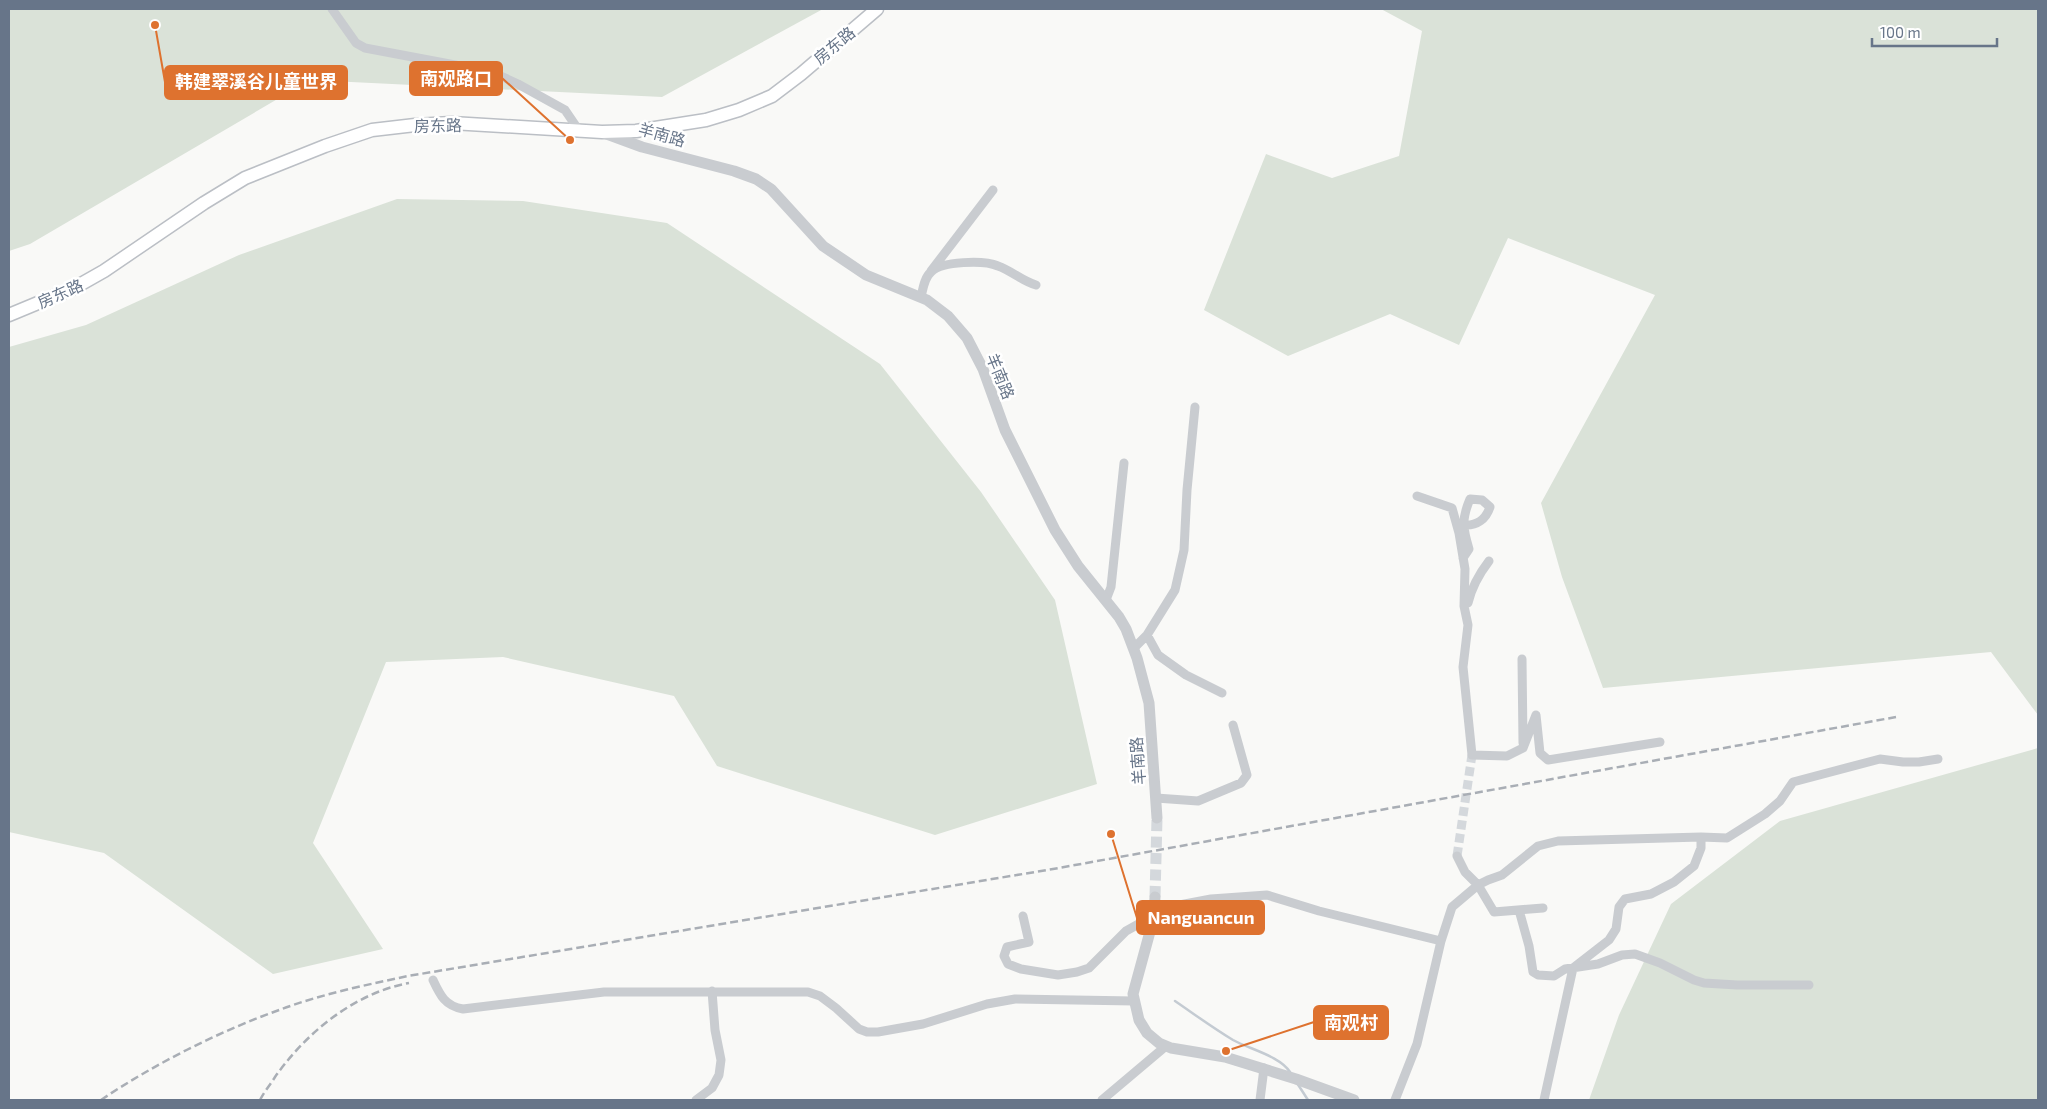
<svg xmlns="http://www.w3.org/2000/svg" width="2047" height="1109" font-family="'Exo 2','Noto Sans SC',sans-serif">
<rect width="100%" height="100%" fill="#f9f9f7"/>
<!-- green -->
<path fill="#dae2d8" d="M 9,9 L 823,9 L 662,97 L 310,80 L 30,244 L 9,251 Z
M 1381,9 L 2038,9 L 2038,715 L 1991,652 L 1603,688 L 1562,577 L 1541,503 L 1655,295 L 1508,238 L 1459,345 L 1390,314 L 1288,356 L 1204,310 L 1266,154 L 1332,178 L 1399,156 L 1422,31 Z
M 397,199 L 523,201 L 667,223 L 880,364 L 981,492 L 1055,600 L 1097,784 L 935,835 L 717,766 L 674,696 L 503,657 L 386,662 L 313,843 L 383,949 L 273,974 L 104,853 L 9,832 L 9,347 L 86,325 L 239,255 Z
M 2038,748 L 2038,1100 L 1589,1100 L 1619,1015 L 1671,904 L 1780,821 Z"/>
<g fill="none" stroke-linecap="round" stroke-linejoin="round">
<!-- stream -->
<path stroke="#c4cbd2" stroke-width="2.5" d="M 1175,1001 C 1194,1014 1213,1028 1233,1040 C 1249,1049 1280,1056 1290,1072
M 1297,1083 L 1308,1100"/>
<!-- minor-tunnel -->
<path stroke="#d4d8dc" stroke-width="9" stroke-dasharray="9 4.5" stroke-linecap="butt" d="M 1457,856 L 1472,755"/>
<!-- tertiary-tunnel -->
<path stroke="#d4d8dc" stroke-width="11" stroke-dasharray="11 5.5" stroke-linecap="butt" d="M 1155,897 L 1157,818"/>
<!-- secondary casing -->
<g stroke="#bbbfc5" stroke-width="15">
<path id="secondary" d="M 9,315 L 74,288 L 104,271 L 204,203 L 245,178 L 325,146 L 372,130 L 415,125 L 452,123 L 602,132 L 636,131 L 706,120 L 739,110 L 772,96 L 801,74 L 877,9"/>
</g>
<!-- minor -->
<path stroke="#c9ccd0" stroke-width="9" d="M 332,9 L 356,43 L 365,48 L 492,72 L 518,84 L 565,110 L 580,132
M 931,271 L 993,190
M 921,297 C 923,289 924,278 931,272 C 942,261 984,260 998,266 C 1012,271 1022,281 1036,285
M 1417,496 L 1452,508 L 1459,533 L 1465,569 L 1464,606 L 1468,625 L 1463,667 L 1472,755 L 1507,756 L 1523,748 L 1536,715 L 1540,753 L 1548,760 L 1660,742
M 1463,558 L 1469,549 C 1463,529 1461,520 1470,499 L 1482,500 L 1490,507 C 1486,519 1477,526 1464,525
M 1106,600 L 1111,587 L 1124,463
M 1468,603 C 1472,586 1479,574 1489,561
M 1147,635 L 1158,655 L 1186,675 L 1222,693
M 1134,648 L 1147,635 L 1175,590 L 1184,550 L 1187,490 L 1195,407
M 1522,659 L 1523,743
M 1156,798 L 1198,801 L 1241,783 L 1247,775 L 1233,725
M 1457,856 L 1465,872 L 1478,885 L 1494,912 L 1543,908
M 1519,910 L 1529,946 L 1533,972 L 1538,975 L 1554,976 L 1565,969 L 1598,964 L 1622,955 L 1635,954 L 1660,963 L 1694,980 L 1704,983 L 1737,985 L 1809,985
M 1023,916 L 1029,942 L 1007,947 L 1004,956 L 1008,964 L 1021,969 L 1058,975 L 1077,972 L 1089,968 L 1126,931 L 1169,907 L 1211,899 L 1267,895 L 1319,911 L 1441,941 L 1452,907 L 1478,885 L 1488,880 L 1502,875 L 1538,846 L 1558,841 L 1701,837
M 433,980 C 440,995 445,1006 463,1009 L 604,992 L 808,992 L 820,996 L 836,1008 L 859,1029 L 867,1032 L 878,1032 L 923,1024 L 987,1004 L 1015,999 L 1134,1001
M 696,1100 L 712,1088 L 719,1075 L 721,1060 L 715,1030 L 712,991
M 1102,1100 L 1166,1046
M 1260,1100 L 1264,1068
M 1395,1100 L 1417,1044 L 1441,941
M 1544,1100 L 1573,968 L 1609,940 L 1616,929 L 1619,907 L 1625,899 L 1651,894 L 1674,882 L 1694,866 L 1701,848 L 1701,837 L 1727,838 L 1765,814 L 1780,801 L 1793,782 L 1880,759 L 1903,762 L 1919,762 L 1938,759"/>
<!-- tertiary -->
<path stroke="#c9ccd0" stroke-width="11" d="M 604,133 L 642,147 L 734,171 L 756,179 L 771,189 L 823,246 L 866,275 L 927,300 L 948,316 L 967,338 L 983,369 L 1005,430 L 1055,530 L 1078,566 L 1119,617 L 1126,629 L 1137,658 L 1149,703 L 1157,818
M 1155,897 L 1154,917 L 1133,994 L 1139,1020 L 1147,1033 L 1159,1043 L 1171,1048 L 1225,1057 L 1296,1079 L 1354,1100"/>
<!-- secondary -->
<use href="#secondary" stroke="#fff" stroke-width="12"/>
<!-- rail -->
<path stroke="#a9aeb5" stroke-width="2.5" stroke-dasharray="8 4" stroke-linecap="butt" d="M 101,1100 C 154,1064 222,1030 282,1009 C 322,994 366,985 408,976 L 1053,869 L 1896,717
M 260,1100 C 264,1092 270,1085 275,1077 C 306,1033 354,993 409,983"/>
</g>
<g text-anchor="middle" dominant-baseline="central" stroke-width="5" stroke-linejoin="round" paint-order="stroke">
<!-- street labels -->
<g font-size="16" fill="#677589" stroke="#fff">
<text transform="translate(834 45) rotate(-40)">房东路</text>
<text transform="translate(438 125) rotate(-1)">房东路</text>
<text transform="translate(662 134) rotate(16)">羊南路</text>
<text transform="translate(60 293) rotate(-24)">房东路</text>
<text transform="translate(1001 376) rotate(68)">羊南路</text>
<text transform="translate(1137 761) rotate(-94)">羊南路</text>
</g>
</g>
<!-- callouts -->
<path fill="none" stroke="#de722f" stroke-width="2" d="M570 140L502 78M155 25L165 82M1111 834L1137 918M1226 1051L1314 1022"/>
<g fill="#de722f" stroke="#fff" stroke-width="2">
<circle cx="570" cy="140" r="5"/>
<circle cx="155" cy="25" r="5"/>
<circle cx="1111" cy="834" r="5"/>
<circle cx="1226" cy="1051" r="5"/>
</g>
<g fill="#de722f" stroke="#de722f" stroke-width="2">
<rect x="410" y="62" width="92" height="33" rx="5"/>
<rect x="165" y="66" width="182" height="33" rx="5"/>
<rect x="1137" y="901" width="127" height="33" rx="5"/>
<rect x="1314" y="1006" width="74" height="33" rx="5"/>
</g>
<g font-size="18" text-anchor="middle" font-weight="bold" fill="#fff">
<text x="456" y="85">南观路口</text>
<text x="256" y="88">韩建翠溪谷儿童世界</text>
<text x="1201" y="924">Nanguancun</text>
<text x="1351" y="1029">南观村</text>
</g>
<!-- border -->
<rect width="2047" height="1109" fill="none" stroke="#677589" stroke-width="20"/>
<!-- scale -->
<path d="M1872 38v8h125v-8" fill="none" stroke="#677589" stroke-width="2.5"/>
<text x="1880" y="38" font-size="15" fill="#677589" stroke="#ffffff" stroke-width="4" paint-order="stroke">100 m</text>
</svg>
